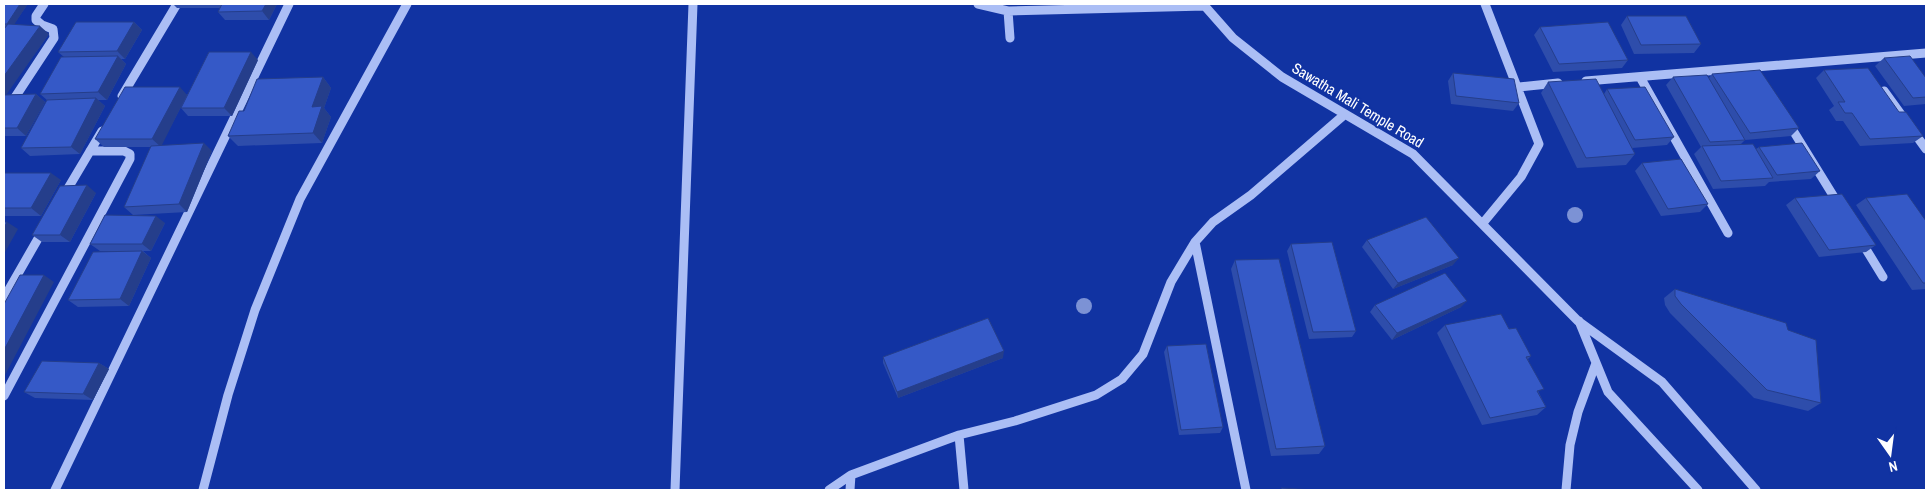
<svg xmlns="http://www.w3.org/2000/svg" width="1930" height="494" font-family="'Archivo Narrow',sans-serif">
<rect width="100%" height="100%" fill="#1133a2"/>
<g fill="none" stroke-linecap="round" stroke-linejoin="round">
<!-- minor -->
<path stroke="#abbef5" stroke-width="9" d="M 978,4 L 1008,11 L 1205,6
M 1203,4 L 1233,38 L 1282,77 L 1413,154 L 1578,321 L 1662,382 L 1756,490
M 1008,11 L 1010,38
M 1640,77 L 1728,233
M 1586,81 L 1926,53
M 1519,87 L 1558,83
M 1884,91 L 1926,149
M 122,96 L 177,4
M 4,114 L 54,38 L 53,29 L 42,25 L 36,20 L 36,16 L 44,4
M 1789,124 L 1839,205
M 64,195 L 102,131
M 1483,223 L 1521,177 L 1539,144 L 1485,4
M 1861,241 L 1883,277
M 1195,242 L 1246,490
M 4,298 L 43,230
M 1579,321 L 1608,392 L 1698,490
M 4,396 L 130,159 L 130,154 L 124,151 L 90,151
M 959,435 L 964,490
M 55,490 L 289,4
M 203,490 L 228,395 L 255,310 L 300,199 L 407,4
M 675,490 L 693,4
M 829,490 L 851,475
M 850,490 L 851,475 L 959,435 L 1015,421 L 1096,395 L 1122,379 L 1143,354 L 1171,282 L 1195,242 L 1213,222 L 1251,195 L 1344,115
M 1566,490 L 1570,445 L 1578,412 L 1596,363"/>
</g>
<!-- trees -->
<g fill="#7c92d5">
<circle cx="1575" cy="215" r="8"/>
<circle cx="1084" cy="306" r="8"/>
</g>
<!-- wall -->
<path fill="#2e4dab" d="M 4,4 L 25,4 L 27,5 L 14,24 L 49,34 L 5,95 L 36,94 L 45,102 L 26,136 L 4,136 Z
M 173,4 L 277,4 L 269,20 L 225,20 L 218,12 L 220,8 L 177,8 Z
M 1627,16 L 1701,44 L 1694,53 L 1634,54 L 1621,25 Z
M 134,22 L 142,30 L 125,59 L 121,59 L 126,64 L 107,100 L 98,100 L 105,106 L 80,154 L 30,156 L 21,148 L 47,100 L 40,94 L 64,57 L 58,52 Z
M 1540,27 L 1628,60 L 1622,68 L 1553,72 L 1534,35 Z
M 1884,58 L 1926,78 L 1926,104 L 1904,106 L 1875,66 Z
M 258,60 L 232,116 L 188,116 L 181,108 L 182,105 L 161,145 L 212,151 L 187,212 L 133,215 L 124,207 L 151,147 L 104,147 L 95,139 Z
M 1824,70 L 1899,112 L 1923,136 L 1913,143 L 1860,146 L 1843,121 L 1836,121 L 1829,110 L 1834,106 L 1816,78 Z
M 1453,73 L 1519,103 L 1513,111 L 1451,104 L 1448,81 Z
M 1712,74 L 1799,128 L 1791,136 L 1745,140 L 1741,144 L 1756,149 L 1759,147 L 1820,171 L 1811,179 L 1769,182 L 1765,186 L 1713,189 L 1694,154 L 1701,147 L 1666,85 L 1673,77 L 1709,78 Z
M 323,77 L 331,88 L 324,108 L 331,117 L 322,143 L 238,146 L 228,136 L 244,111 Z
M 1548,82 L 1604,94 L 1607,89 L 1674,137 L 1667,145 L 1632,148 L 1635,154 L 1626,165 L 1577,168 L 1541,93 Z
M 1642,163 L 1708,204 L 1700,212 L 1661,216 L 1635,171 Z
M 4,173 L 61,180 L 41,216 L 4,216 Z
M 96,193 L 70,242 L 42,242 L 32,235 Z
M 1795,198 L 1876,245 L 1866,252 L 1819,257 L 1786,205 Z
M 1866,198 L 1926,221 L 1926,289 L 1912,290 L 1856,205 Z
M 165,223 L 151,251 L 143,251 L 151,258 L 129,306 L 78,307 L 68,300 L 119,251 L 100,251 L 90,244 Z
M 1367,240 L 1453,265 L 1393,289 L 1362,247 Z
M 1291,244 L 1356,331 L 1352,337 L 1309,339 L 1287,251 Z
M 1235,260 L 1325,446 L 1319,454 L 1271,456 L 1231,269 Z
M 1675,289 L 1788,330 L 1821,403 L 1808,411 L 1754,398 L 1670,313 L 1665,305 L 1664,298 Z
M 1375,305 L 1461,307 L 1392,340 L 1370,312 Z
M 1445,325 L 1509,329 L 1531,356 L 1528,359 L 1539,393 L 1546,407 L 1537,415 L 1482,425 L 1437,333 Z
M 1167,346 L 1223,427 L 1220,433 L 1179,435 L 1164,352 Z
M 883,357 L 1003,358 L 898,398 L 883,363 Z
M 99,363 L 109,369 L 93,400 L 35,398 L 24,392 Z"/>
<!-- shaded-wall -->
<path fill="#253e8b" d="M 20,4 L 25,4 L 27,5 L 12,28 L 7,24 Z
M 266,4 L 277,4 L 269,20 L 262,11 Z
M 134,22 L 142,30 L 125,59 L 117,51 Z
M 40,26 L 49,34 L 4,98 L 4,76 Z
M 251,52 L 258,60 L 232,116 L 224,108 Z
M 118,56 L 126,64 L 107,100 L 98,92 Z
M 323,77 L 331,88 L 324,108 L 331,117 L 322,143 L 313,133 L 312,107 Z
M 180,87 L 187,95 L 161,147 L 152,139 Z
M 36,94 L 45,102 L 26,136 L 17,128 Z
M 96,98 L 105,106 L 80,154 L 71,147 Z
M 204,143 L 212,151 L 187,212 L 179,204 Z
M 51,173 L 61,180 L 41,216 L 31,208 Z
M 87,185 L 96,193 L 70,242 L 60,235 Z
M 156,216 L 165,223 L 151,251 L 142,244 Z
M 7,222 L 18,229 L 4,254 L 4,228 Z
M 142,251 L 151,258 L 129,306 L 120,299 Z
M 1459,258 L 1453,265 L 1393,289 L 1398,283 Z
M 44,275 L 54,282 L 4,377 L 4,350 Z
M 1467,301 L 1461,307 L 1392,340 L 1397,333 Z
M 1004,351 L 1003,358 L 898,398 L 897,392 Z
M 99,363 L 109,369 L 93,400 L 83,394 Z"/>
<!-- building -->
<path fill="#3559c7" stroke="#253e8b" d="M 4,4 L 20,4 L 7,24 L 4,24 Z
M 222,4 L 266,4 L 262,11 L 218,12 Z
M 1627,16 L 1686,16 L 1701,44 L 1641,45 Z
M 76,22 L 134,22 L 117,51 L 58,52 Z
M 1608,22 L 1628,60 L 1559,64 L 1540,27 Z
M 8,24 L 40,26 L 4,76 L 4,29 Z
M 209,52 L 251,52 L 224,108 L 181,108 Z
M 118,56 L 98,92 L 40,94 L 61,57 Z
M 1910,56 L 1926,78 L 1926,97 L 1913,98 L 1884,58 Z
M 1868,68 L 1899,112 L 1906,112 L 1923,136 L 1870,139 L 1852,113 L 1845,113 L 1838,102 L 1845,102 L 1824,70 Z
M 1760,70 L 1799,128 L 1750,133 L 1712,74 Z
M 1453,73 L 1514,79 L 1519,103 L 1456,96 Z
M 1707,75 L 1745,140 L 1710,142 L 1673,77 Z
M 323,77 L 312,107 L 322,106 L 313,133 L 228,136 L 239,111 L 244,111 L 257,79 Z
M 1596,79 L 1635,154 L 1586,158 L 1548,82 Z
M 125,87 L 180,87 L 152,139 L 95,139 Z
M 1645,87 L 1674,137 L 1635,140 L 1607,89 Z
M 36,94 L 17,128 L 4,128 L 4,95 Z
M 96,98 L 71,147 L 21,148 L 47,100 Z
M 204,143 L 179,204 L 124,207 L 151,146 Z
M 1802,143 L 1820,171 L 1777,175 L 1759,147 Z
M 1753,144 L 1773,178 L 1721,181 L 1702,146 Z
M 1681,159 L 1708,204 L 1668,209 L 1642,163 Z
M 4,173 L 51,173 L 31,208 L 4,208 Z
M 87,185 L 60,235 L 32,235 L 60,186 Z
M 1842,194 L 1876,245 L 1829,250 L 1795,198 Z
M 1907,194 L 1926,221 L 1926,283 L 1923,283 L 1866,198 Z
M 105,215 L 156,216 L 142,244 L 90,244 Z
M 1426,217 L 1459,258 L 1398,283 L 1367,240 Z
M 4,222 L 7,222 L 4,228 Z
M 1332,242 L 1356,331 L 1313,332 L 1291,244 Z
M 142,251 L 120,299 L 68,300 L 93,252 Z
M 1279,259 L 1325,446 L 1276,449 L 1235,260 Z
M 1445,273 L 1467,301 L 1397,333 L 1375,305 Z
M 20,275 L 44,275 L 4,350 L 4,304 Z
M 1675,289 L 1786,323 L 1788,330 L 1816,340 L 1821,403 L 1767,390 L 1681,304 L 1675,296 Z
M 1501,314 L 1509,329 L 1516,328 L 1531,356 L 1526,357 L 1544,389 L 1537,391 L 1546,407 L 1490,418 L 1445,325 Z
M 988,318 L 1004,351 L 897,392 L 883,357 Z
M 1206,344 L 1223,427 L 1181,430 L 1167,346 Z
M 42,361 L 99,363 L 83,394 L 24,392 Z
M 1281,488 L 1314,490 L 1282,490 Z"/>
<g text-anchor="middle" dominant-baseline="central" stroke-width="4" stroke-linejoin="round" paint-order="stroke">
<!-- street labels -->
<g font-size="15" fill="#fff" stroke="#1133a2">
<text transform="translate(1358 105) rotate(31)">Sawatha Mali Temple Road</text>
</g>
</g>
<!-- border -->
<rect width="1930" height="494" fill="none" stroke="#ffffff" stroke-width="10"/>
<!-- north arrow -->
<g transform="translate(1890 454) rotate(166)" stroke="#1133a2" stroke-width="4" paint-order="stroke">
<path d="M0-4L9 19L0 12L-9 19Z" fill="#ffffff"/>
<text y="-8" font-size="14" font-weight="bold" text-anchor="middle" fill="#ffffff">N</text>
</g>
</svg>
